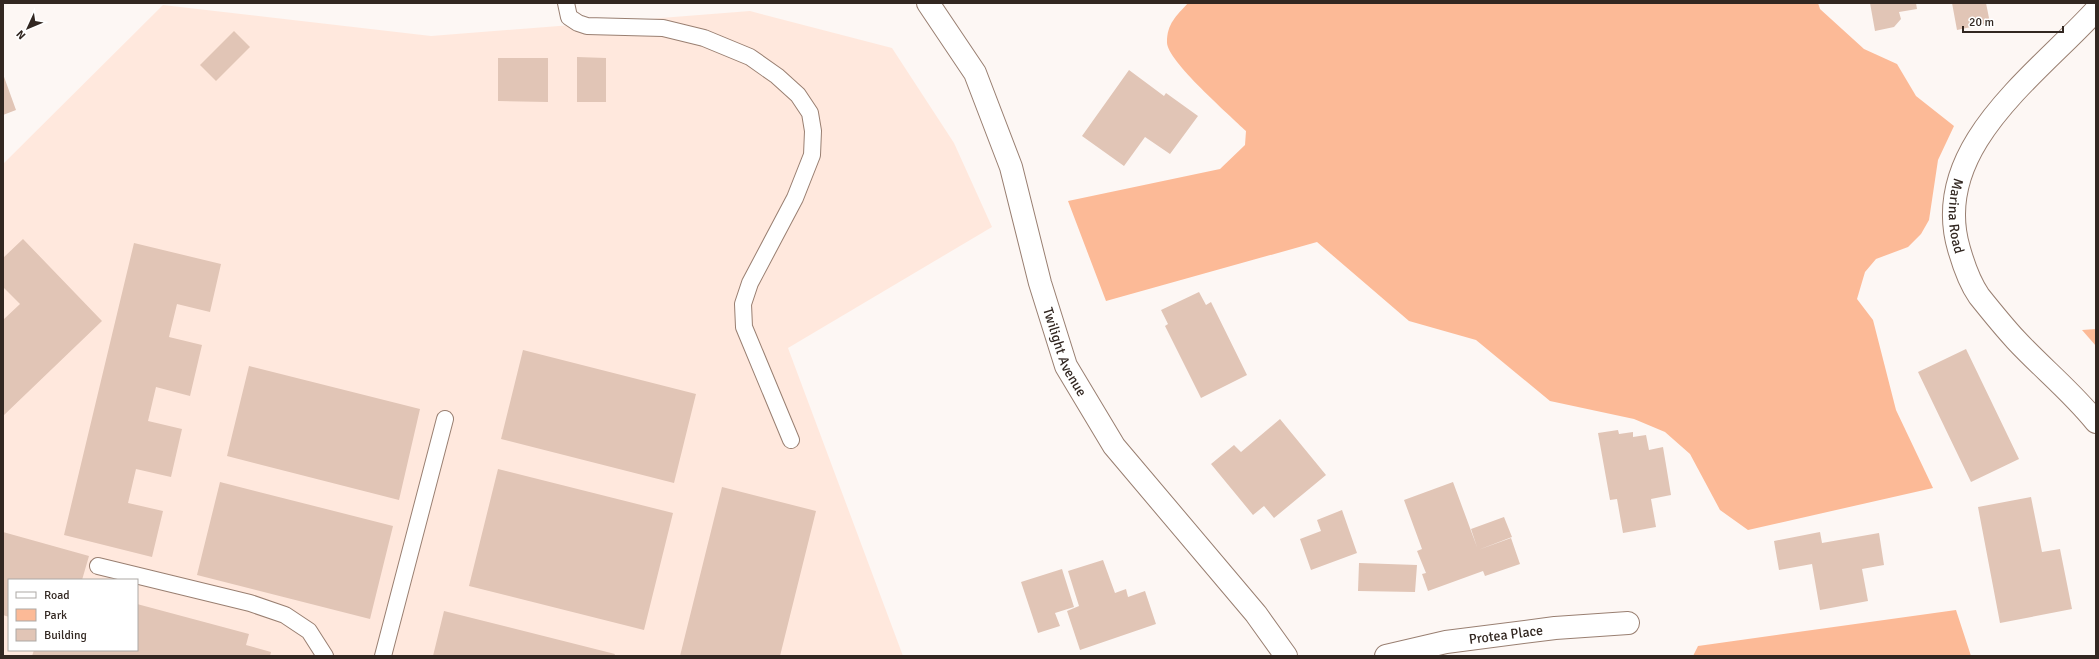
<svg xmlns="http://www.w3.org/2000/svg" width="2099" height="659" font-family="Signika,sans-serif">
<rect width="100%" height="100%" fill="#fdf7f4"/>
<!-- built -->
<path fill="#ffe8dd" fill-rule="evenodd" d="M 163,5 L 431,36 L 750,11 L 892,48 L 954,143 L 992,227 L 788,348 L 903,656 L 3,656 L 3,164 ZM 9,580 L 137,580 L 137,650 L 9,650 Z"/>
<!-- green -->
<path fill="#fcba97" d="M 1188,3 L 1818,3 L 1820,9 L 1864,49 L 1897,64 L 1916,96 L 1954,126 L 1938,160 L 1929,220 L 1921,234 L 1908,247 L 1876,259 L 1865,272 L 1857,299 L 1873,320 L 1896,410 L 1933,488 L 1748,530 L 1720,510 L 1690,454 L 1665,432 L 1634,419 L 1550,401 L 1476,340 L 1409,321 L 1317,242 L 1106,301 L 1068,201 L 1220,169 L 1245,145 L 1246,131 C 1231,116 1166,60 1167,42 C 1167,24 1176,16 1188,3 Z
M 2096,329 L 2096,346 L 2082,330 Z
M 1956,610 L 1971,656 L 1693,656 L 1698,646 Z"/>
<!-- building -->
<path fill="#e1c5b6" d="M 1870,3 L 1916,3 L 1917,9 L 1899,12 L 1901,19 L 1894,27 L 1875,31 Z
M 1952,3 L 1986,3 L 1990,23 L 1957,30 Z
M 234,31 L 250,47 L 216,81 L 200,65 Z
M 577,57 L 606,58 L 606,102 L 577,102 Z
M 498,58 L 548,58 L 548,102 L 498,101 Z
M 1129,70 L 1164,96 L 1166,93 L 1198,116 L 1170,154 L 1145,137 L 1124,166 L 1082,136 Z
M 3,74 L 16,110 L 3,115 Z
M 23,239 L 102,321 L 3,416 L 3,320 L 20,304 L 3,287 L 3,258 Z
M 134,243 L 221,264 L 210,312 L 177,304 L 169,337 L 202,345 L 190,396 L 156,387 L 148,421 L 182,429 L 171,477 L 136,469 L 128,503 L 163,511 L 152,557 L 64,535 Z
M 1199,292 L 1206,305 L 1211,302 L 1247,375 L 1201,398 L 1165,326 L 1168,324 L 1161,310 Z
M 1966,349 L 2019,459 L 1971,482 L 1918,372 Z
M 523,350 L 696,394 L 674,483 L 501,439 Z
M 249,366 L 420,409 L 399,500 L 227,456 Z
M 1280,419 L 1326,475 L 1274,518 L 1264,506 L 1253,515 L 1211,464 L 1234,445 L 1241,452 Z
M 1618,430 L 1619,434 L 1633,432 L 1633,437 L 1646,435 L 1649,450 L 1663,447 L 1671,495 L 1651,499 L 1656,527 L 1623,533 L 1617,499 L 1610,500 L 1598,433 Z
M 498,469 L 673,513 L 644,630 L 469,586 Z
M 220,482 L 393,526 L 370,619 L 197,575 Z
M 1453,482 L 1477,547 L 1471,529 L 1504,517 L 1512,537 L 1478,550 L 1511,538 L 1520,564 L 1485,576 L 1483,571 L 1428,591 L 1422,574 L 1426,573 L 1417,551 L 1422,549 L 1404,500 Z
M 722,487 L 816,511 L 780,656 L 680,656 Z
M 2031,497 L 2042,552 L 2060,549 L 2072,609 L 2000,623 L 1978,507 Z
M 1342,510 L 1357,553 L 1311,570 L 1300,539 L 1321,531 L 1317,520 Z
M 3,532 L 89,556 L 82,580 L 9,580 L 9,617 L 3,615 Z
M 1820,532 L 1822,543 L 1879,533 L 1884,565 L 1862,569 L 1868,601 L 1820,610 L 1812,564 L 1779,570 L 1774,541 Z
M 1103,560 L 1115,593 L 1126,589 L 1128,597 L 1145,591 L 1156,624 L 1080,650 L 1067,611 L 1079,606 L 1068,571 Z
M 1359,563 L 1417,565 L 1415,592 L 1358,591 Z
M 1062,569 L 1074,607 L 1055,613 L 1060,626 L 1038,633 L 1021,582 Z
M 137,604 L 249,634 L 246,645 L 271,652 L 270,656 L 32,656 L 34,650 L 137,650 Z
M 444,611 L 615,654 L 614,656 L 433,656 Z"/>
<g fill="none" stroke-linecap="round" stroke-linejoin="round">
<!-- lane casing -->
<g stroke="#997f71" stroke-width="18">
<path id="lane" d="M 566,3 L 569,17 L 578,23 L 587,26 L 663,28 L 704,38 L 750,57 L 777,76 L 798,95 L 810,113 L 813,131 L 812,155 L 795,198 L 750,283 L 743,304 L 744,327 L 791,440
M 98,566 L 250,603 L 285,615 L 309,631 L 325,656
M 383,656 L 445,419"/>
</g>
<!-- street casing -->
<g stroke="#997f71" stroke-width="24">
<g id="street">
<path id="s1" d="M 928,3 L 975,73 L 1011,167 L 1040,283 L 1066,366 L 1114,446 L 1256,614 L 1286,656"/>
<path id="s2" d="M 2096,10 C 2037,75 1929,148 1959,249 C 1963,263 1970,283 1979,296 C 1991,311 2003,326 2016,340 C 2042,368 2072,392 2096,422"/>
<path id="s3" d="M 1386,656 L 1446,642 L 1555,628 L 1628,623"/>
</g>
</g>
<!-- lane -->
<use href="#lane" stroke="#fff" stroke-width="16"/>
<!-- street -->
<use href="#street" stroke="#fff" stroke-width="22"/>
</g>
<g text-anchor="middle" dominant-baseline="central" stroke-width="4" stroke-linejoin="round" paint-order="stroke">
<!-- street labels -->
<g font-size="14" fill="#322721" stroke="#fff">
<text stroke="none"><textPath href="#s2" startOffset="257">Marina Road</textPath></text>
<text stroke="none"><textPath href="#s1" startOffset="378">Twilight Avenue</textPath></text>
<text stroke="none"><textPath href="#s3" startOffset="122">Protea Place</textPath></text>
</g>
</g>
<!-- border -->
<rect width="2099" height="659" fill="none" stroke="#322721" stroke-width="8"/>
<!-- legend -->
<rect x="8" y="579" width="130" height="72" fill="#ffffff" stroke="#ada9a6"/>
<rect x="16" y="592" width="20" height="6" fill="#ffffff" stroke="#ada9a6"/>
<text x="44" y="599" font-size="12" fill="#322721">Road</text>
<rect x="16" y="609" width="20" height="12" fill="#fcba97" stroke="#ada9a6"/>
<text x="44" y="619" font-size="12" fill="#322721">Park</text>
<rect x="16" y="629" width="20" height="12" fill="#e1c5b6" stroke="#ada9a6"/>
<text x="44" y="639" font-size="12" fill="#322721">Building</text>
<!-- north arrow -->
<g transform="translate(28 28) rotate(226)" stroke="#ffffff" stroke-width="3" paint-order="stroke">
<path d="M0-3L7 15L0 10L-7 15Z" fill="#322721"/>
<text y="-6" font-size="11" font-weight="bold" text-anchor="middle" fill="#322721">N</text>
</g>
<!-- scale -->
<path d="M1963 26v6h100v-6" fill="none" stroke="#322721" stroke-width="2"/>
<text x="1969" y="26" font-size="12" fill="#322721" stroke="#ffffff" stroke-width="3" paint-order="stroke">20 m</text>
</svg>
